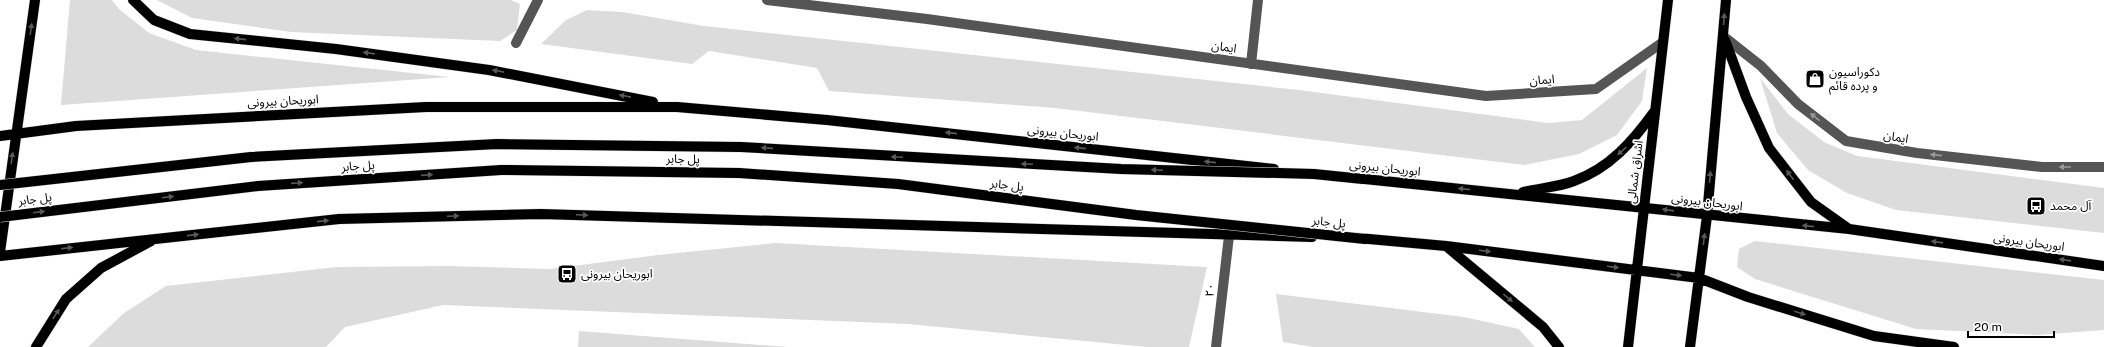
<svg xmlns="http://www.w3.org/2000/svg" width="2104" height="347" font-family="'Public Sans','Noto Sans Arabic',sans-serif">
<rect width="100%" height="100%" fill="#fff"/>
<!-- green -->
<path fill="#dcdcdc" d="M 70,0 L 112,0 L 119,9 L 149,33 L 196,50 L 450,77 L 61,105 Z
M 157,0 L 511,0 L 520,4 L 517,30 L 500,41 L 291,32 L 192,18 Z
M 587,10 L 622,12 L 704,26 L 1299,90 L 1548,123 L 1582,120 L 1647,68 L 1642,101 L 1617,135 L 1579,154 L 1524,165 L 1055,108 L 829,91 L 817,68 L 709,51 L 692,64 L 541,44 L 566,20 Z
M 1760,78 L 1788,114 L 1824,142 L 1857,156 L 2104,188 L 2104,233 L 1896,210 L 1847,193 L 1808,170 L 1777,133 Z
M 1755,241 L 2104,280 L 2104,330 L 2037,335 L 1916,329 L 1755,279 L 1737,267 L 1739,249 Z
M 776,243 L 1207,267 L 1189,347 L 1147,347 L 908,324 L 443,305 L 345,327 L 326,347 L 88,347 L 124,313 L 166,286 L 337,267 L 451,266 L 550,269 L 658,255 Z
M 1276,294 L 1464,317 L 1519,329 L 1535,347 L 1313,347 L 1283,342 Z
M 579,331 L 788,347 L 578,347 Z"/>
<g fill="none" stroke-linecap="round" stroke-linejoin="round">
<!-- major casing -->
<g stroke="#dbdbdb" stroke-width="11">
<path id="major" d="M 133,0 L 154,20 L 190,34 L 336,49 L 489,70 L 653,102
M 1725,40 L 1746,97 L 1769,148 L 1811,202 L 1849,229
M 0,136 L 76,126 L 426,107 L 677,107 L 827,120 L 1274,169
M 1355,178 L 1849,229 L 2104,266
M 1523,192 C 1540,188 1559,187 1574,181 C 1610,168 1633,141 1654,112
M 1358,238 L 1446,246 L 1699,278 L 1748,297 L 1874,336 L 1954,347
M 1446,246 L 1543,327 L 1559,347
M 0,252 L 35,0
M 0,256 L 339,219 L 541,214 L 1312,237
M 36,347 L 66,299 L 101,268 L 151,241
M 1628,347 L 1668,0
M 1690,347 L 1707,216 L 1726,0"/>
</g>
<!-- minor -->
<path stroke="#555" stroke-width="10" d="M 767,0 L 927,19 L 1486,96 L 1596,89 L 1663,42
M 1723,36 L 1761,66 L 1798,104 L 1846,141 L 1917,153 L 2042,167 L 2104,167
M 516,43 L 538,0
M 1251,64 L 1258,0
M 1216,347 L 1229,236"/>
<!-- major -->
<use href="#major" stroke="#000" stroke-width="10"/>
<!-- major-bridge casing -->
<g stroke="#dbdbdb" stroke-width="11" stroke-linecap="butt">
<path id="major-bridge" d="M 0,185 L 251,157 L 497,144 L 741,147 L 1121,169 L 1314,174 L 1363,179
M 0,217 L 258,186 L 501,170 L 739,173 L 898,184 L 1136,215 L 1365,239"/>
</g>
<!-- major-bridge -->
<use href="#major-bridge" stroke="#000" stroke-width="10"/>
</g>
<!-- one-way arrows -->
<defs><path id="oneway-solid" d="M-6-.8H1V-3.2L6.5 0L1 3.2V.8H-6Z"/></defs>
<g fill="#595959">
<use href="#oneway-solid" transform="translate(1724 19) rotate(-86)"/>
<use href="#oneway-solid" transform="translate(31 29) rotate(-82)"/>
<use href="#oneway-solid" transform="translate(240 39) rotate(-174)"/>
<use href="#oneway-solid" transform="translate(369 53) rotate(-172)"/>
<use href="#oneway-solid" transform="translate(498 71) rotate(-169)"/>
<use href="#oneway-solid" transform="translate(625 96) rotate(-169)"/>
<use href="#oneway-solid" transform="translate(951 133) rotate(-174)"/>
<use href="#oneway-solid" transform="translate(767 148) rotate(-176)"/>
<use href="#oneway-solid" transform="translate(1080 148) rotate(-174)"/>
<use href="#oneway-solid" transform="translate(1622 151) rotate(138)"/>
<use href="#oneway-solid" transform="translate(897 157) rotate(-177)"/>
<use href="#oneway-solid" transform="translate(12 158) rotate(-82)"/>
<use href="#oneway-solid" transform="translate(1210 162) rotate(-174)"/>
<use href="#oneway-solid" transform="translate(1027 164) rotate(-177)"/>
<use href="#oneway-solid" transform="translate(1157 170) rotate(-178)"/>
<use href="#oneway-solid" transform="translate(427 175) rotate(-4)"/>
<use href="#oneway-solid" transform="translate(1790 175) rotate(-127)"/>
<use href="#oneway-solid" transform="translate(1710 177) rotate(-85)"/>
<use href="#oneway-solid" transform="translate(297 183) rotate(-4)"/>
<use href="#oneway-solid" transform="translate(1464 189) rotate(-174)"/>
<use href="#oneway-solid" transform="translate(168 197) rotate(-7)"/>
<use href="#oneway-solid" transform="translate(1668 210) rotate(-172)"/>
<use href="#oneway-solid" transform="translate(39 212) rotate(-7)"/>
<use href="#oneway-solid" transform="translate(582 215) rotate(2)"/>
<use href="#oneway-solid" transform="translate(453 216) rotate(-2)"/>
<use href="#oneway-solid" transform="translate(323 221) rotate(-6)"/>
<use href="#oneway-solid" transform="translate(1808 226) rotate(-174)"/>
<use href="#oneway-solid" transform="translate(193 235) rotate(-6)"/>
<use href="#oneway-solid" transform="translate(1704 239) rotate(-83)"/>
<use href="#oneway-solid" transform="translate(1937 242) rotate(-172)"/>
<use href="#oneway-solid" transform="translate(67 248) rotate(-7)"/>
<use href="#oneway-solid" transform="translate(1485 251) rotate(7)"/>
<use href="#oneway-solid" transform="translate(2065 260) rotate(-172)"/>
<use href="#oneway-solid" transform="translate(1613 267) rotate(7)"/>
<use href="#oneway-solid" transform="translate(1676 275) rotate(7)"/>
<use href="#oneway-solid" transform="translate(1508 298) rotate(39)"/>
<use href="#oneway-solid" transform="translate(1800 313) rotate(17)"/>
<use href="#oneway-solid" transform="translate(56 314) rotate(-57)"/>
</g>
<g fill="#999">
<use href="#oneway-solid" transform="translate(1815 117) rotate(-142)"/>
<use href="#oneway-solid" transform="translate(1936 155) rotate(-174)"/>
<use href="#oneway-solid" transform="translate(2065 167) rotate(-180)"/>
</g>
<!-- icons -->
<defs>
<g id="shop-square" transform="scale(1)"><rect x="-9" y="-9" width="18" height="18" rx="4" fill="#000" stroke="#fff"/><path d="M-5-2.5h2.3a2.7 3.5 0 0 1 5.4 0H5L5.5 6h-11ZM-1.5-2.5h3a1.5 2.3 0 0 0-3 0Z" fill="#fff"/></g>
<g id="bus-square" transform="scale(1)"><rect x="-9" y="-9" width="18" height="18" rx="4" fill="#000" stroke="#fff"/><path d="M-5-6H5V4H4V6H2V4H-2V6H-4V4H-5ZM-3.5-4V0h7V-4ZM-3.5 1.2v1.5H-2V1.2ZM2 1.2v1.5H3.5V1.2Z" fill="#fff"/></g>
</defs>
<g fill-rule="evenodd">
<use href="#shop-square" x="1815" y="79"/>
<use href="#bus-square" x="2036" y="206"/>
<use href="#bus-square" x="567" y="274"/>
</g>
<g text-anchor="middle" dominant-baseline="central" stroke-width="3.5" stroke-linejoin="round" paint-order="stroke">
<!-- street labels -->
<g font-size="12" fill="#000" stroke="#fff">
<text transform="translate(1224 47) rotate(8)">ایمان</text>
<text transform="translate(1542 80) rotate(-4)">ایمان</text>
<text transform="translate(283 101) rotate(-3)">ابوریحان بیرونی</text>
<text transform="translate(1063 133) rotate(6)">ابوریحان بیرونی</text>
<text transform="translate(1896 137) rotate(10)">ایمان</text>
<text transform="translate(683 159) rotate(1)">پل جابر</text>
<text transform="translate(358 166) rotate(-4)">پل جابر</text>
<text transform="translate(1385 168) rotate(6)">ابوریحان بیرونی</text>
<text transform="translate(1635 172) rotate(-83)">اشراق شمالی</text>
<text transform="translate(1007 185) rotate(7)">پل جابر</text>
<text transform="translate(35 199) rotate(-7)">پل جابر</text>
<text transform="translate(1707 202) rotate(7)">ابوریحان بیرونی</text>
<text transform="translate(1329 222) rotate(6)">پل جابر</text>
<text transform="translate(2029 242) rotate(8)">ابوریحان بیرونی</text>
<text transform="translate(1210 290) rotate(-84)">۲۰</text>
</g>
<!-- poi labels -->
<g font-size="12" fill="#000" stroke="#fff" text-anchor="start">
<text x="1829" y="72">دکوراسیون<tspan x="1829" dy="14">و پرده قائم</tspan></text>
<text x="2050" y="206">آل محمد</text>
<text x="581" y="274">ابوریحان بیرونی</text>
</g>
</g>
<!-- scale -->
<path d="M1968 331v6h86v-6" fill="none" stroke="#000000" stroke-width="2"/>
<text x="1974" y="331" font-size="12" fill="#000000" stroke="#ffffff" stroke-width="3" paint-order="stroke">20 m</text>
</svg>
